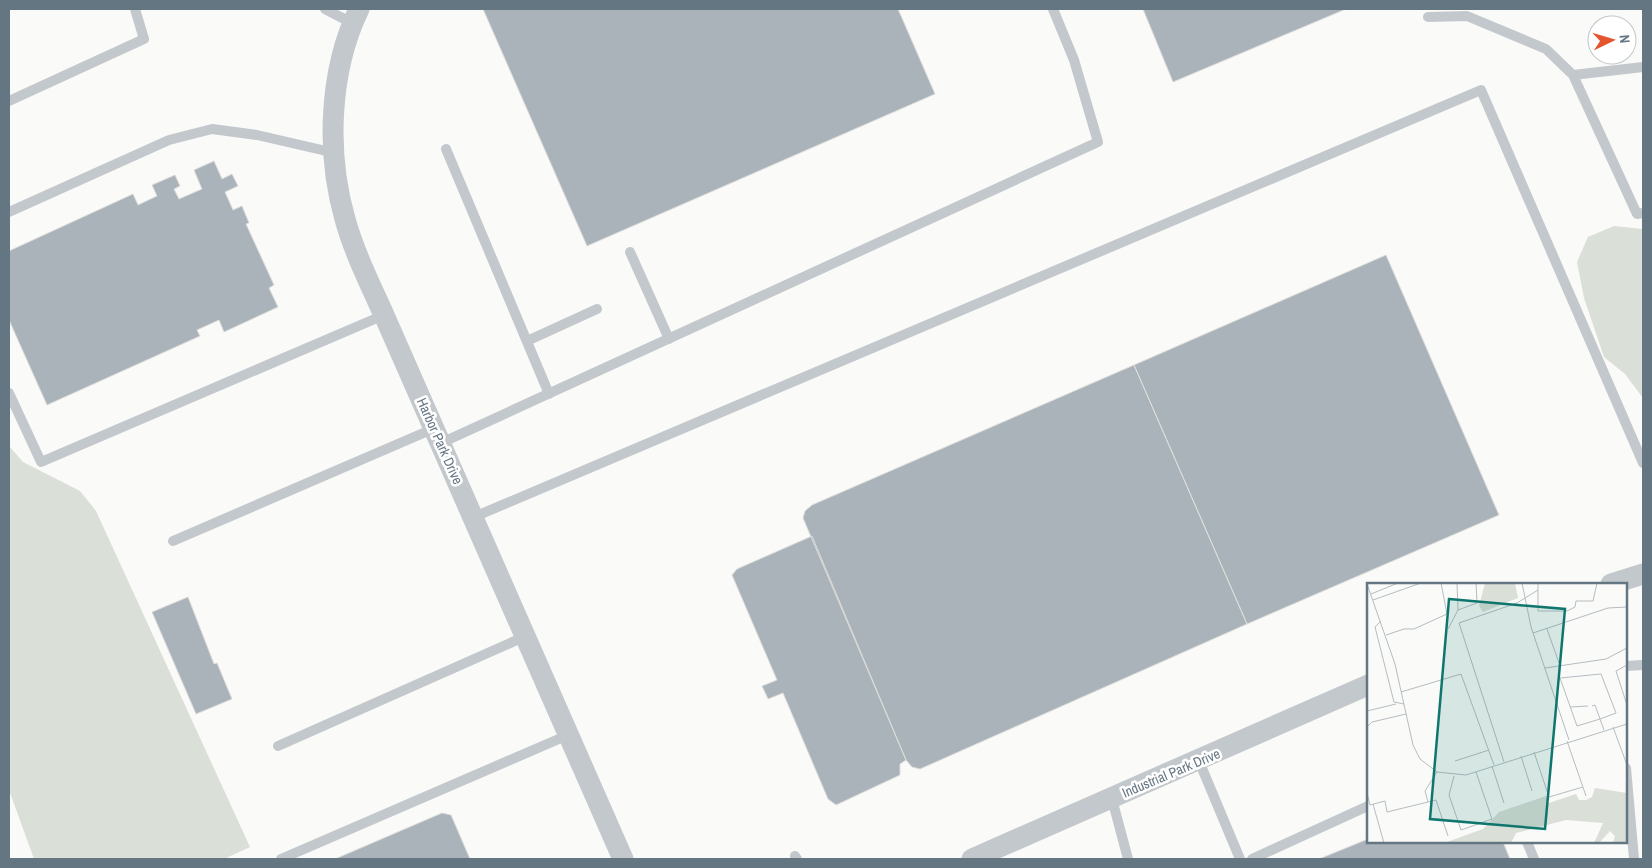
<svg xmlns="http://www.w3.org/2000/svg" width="1652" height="868" font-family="'Archivo Narrow',sans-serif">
<rect width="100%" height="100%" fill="#fafaf8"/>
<!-- green -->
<path fill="#dadfd7" d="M 1614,226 L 1643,229 L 1643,398 L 1625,374 L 1604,357 L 1584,298 L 1577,262 L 1588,237 Z
M 9,446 L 23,462 L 80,491 L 96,511 L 250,847 L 224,859 L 34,859 L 9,790 Z"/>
<!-- building -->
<path fill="#aab3b9" stroke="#dcdcda" d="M 483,9 L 898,9 L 935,94 L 587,246 Z
M 1143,9 L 1346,9 L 1173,82 Z
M 214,161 L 222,179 L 232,174 L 238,186 L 225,192 L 233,210 L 242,206 L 249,223 L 246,224 L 274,285 L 269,288 L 278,307 L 224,332 L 219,320 L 197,330 L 200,336 L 47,405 L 9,320 L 9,251 L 133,194 L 138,205 L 157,196 L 152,185 L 175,175 L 180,186 L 174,189 L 179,199 L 202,189 L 194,170 Z
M 1386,255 L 1499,515 L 1247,624 L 1134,365 Z
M 1134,365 L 1247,624 L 920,769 L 912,767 L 906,760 L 803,518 L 805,511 L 812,505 Z
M 812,536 L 906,760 L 900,764 L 900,775 L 836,805 L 828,799 L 783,693 L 768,699 L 762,686 L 777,680 L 732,575 L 737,569 Z
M 188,597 L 214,664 L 217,663 L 232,699 L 196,714 L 152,612 Z
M 442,813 L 451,815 L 470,859 L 335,859 Z
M 1368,839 L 1368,842 L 1503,842 L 1510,859 L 1319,859 Z"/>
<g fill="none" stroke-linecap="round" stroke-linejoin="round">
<!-- lane -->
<path stroke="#c3c8cc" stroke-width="10" d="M 325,9 L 352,23
M 1428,17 L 1467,16 L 1546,49 L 1573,75
M 1643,67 L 1573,75 L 1637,214 L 1643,213
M 9,101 L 144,39 L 135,9
M 446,149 L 549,394
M 9,212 L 169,140 L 212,129 L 257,135 L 335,153
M 630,252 L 669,339
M 527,341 L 597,309
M 9,393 L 41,462 L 384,315
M 441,443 L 1098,142 L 1074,60 L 1053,9
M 474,517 L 1481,90 L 1643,463
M 173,541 L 435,428
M 1626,666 L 1643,665
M 278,746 L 526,636
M 1199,761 L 1240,859
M 1626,768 L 1634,859
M 1112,799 L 1128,859
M 1527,842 L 1534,859
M 795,856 L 797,859
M 281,859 L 568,735
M 1252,859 L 1368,806"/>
<!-- street -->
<path stroke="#c3c8cc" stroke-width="21" d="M 359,9 C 329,71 326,153 345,219 C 354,252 370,284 384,315 L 623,859
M 1611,584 L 1643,574
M 972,859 L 1368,685"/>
</g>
<g text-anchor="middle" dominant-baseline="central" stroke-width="5" stroke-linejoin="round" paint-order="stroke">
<!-- street labels -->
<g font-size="14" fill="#657683" stroke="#fff">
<text transform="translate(440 441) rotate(66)">Harbor Park Drive</text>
<text transform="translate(1171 773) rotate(-23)">Industrial Park Drive</text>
</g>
</g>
<!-- overview -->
<g transform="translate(1367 583)">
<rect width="260" height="260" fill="#fafaf8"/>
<path d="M 118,0 L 148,0 L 151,15 L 116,29 L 112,23 ZM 228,205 L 260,210 L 260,260 L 246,260 L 248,253 L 243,248 L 232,260 L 227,260 L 236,240 L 199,237 L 149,250 L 144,260 L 77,260 L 116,246 L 132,229 L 179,213 L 182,220 L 209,211 L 212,217 L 219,217 L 225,214 Z" fill="#dadfd7"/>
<path fill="none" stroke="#b5bdc2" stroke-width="1" d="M 90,0 L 91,27 L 110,20 L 109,0M 155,0 L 164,44 L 202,157M 171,0 L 171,28 L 200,28 L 208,24 L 209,18 L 226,18 L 230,0M 0,1 L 28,81 L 46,162 L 53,176 L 70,189 L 99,192 L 260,141M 4,11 L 31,0M 6,17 L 54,0M 14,38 L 8,44 L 27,119 L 37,121M 81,46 L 91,27M 180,46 L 192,80M 166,50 L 241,25 L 260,24M 19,52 L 37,46 L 47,46 L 80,31 L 74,0M 260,82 L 249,88 L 260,122M 178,85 L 239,76 L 260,65M 34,109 L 94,91 L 127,182M 225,123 L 228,122 L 233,136 L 249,130 L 234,91 L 193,95 L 210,143 L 233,136 L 237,147M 203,124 L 221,123M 0,128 L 29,121M 0,144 L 5,139 L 39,131M 246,144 L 260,182M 200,158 L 219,213M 167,169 L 182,214 L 216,204M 154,173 L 165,208M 88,178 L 122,167M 137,179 L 92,40 L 150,20 L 171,7M 125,183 L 137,220M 87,193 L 82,212 L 94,247 L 125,236 L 109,189M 0,210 L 3,222 L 18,218 L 20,229 L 61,219 L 58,208 L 70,189M 61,219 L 69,217 L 81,253M 6,221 L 17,260"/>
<path fill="#0f766e" fill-opacity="0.15" stroke="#0f766e" stroke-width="2.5" d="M 82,16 L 198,26 L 178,246 L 63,236 Z"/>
<rect width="260" height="260" fill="none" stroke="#657683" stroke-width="2.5"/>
</g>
<!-- border -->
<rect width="1652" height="868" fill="none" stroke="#657683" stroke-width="20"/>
<!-- north arrow -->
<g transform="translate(1612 40) rotate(85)"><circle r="24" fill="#ffffff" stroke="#c1c8cd"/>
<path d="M0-4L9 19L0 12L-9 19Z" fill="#e4572e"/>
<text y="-8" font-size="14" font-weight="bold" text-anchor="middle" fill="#657683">N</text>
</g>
</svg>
